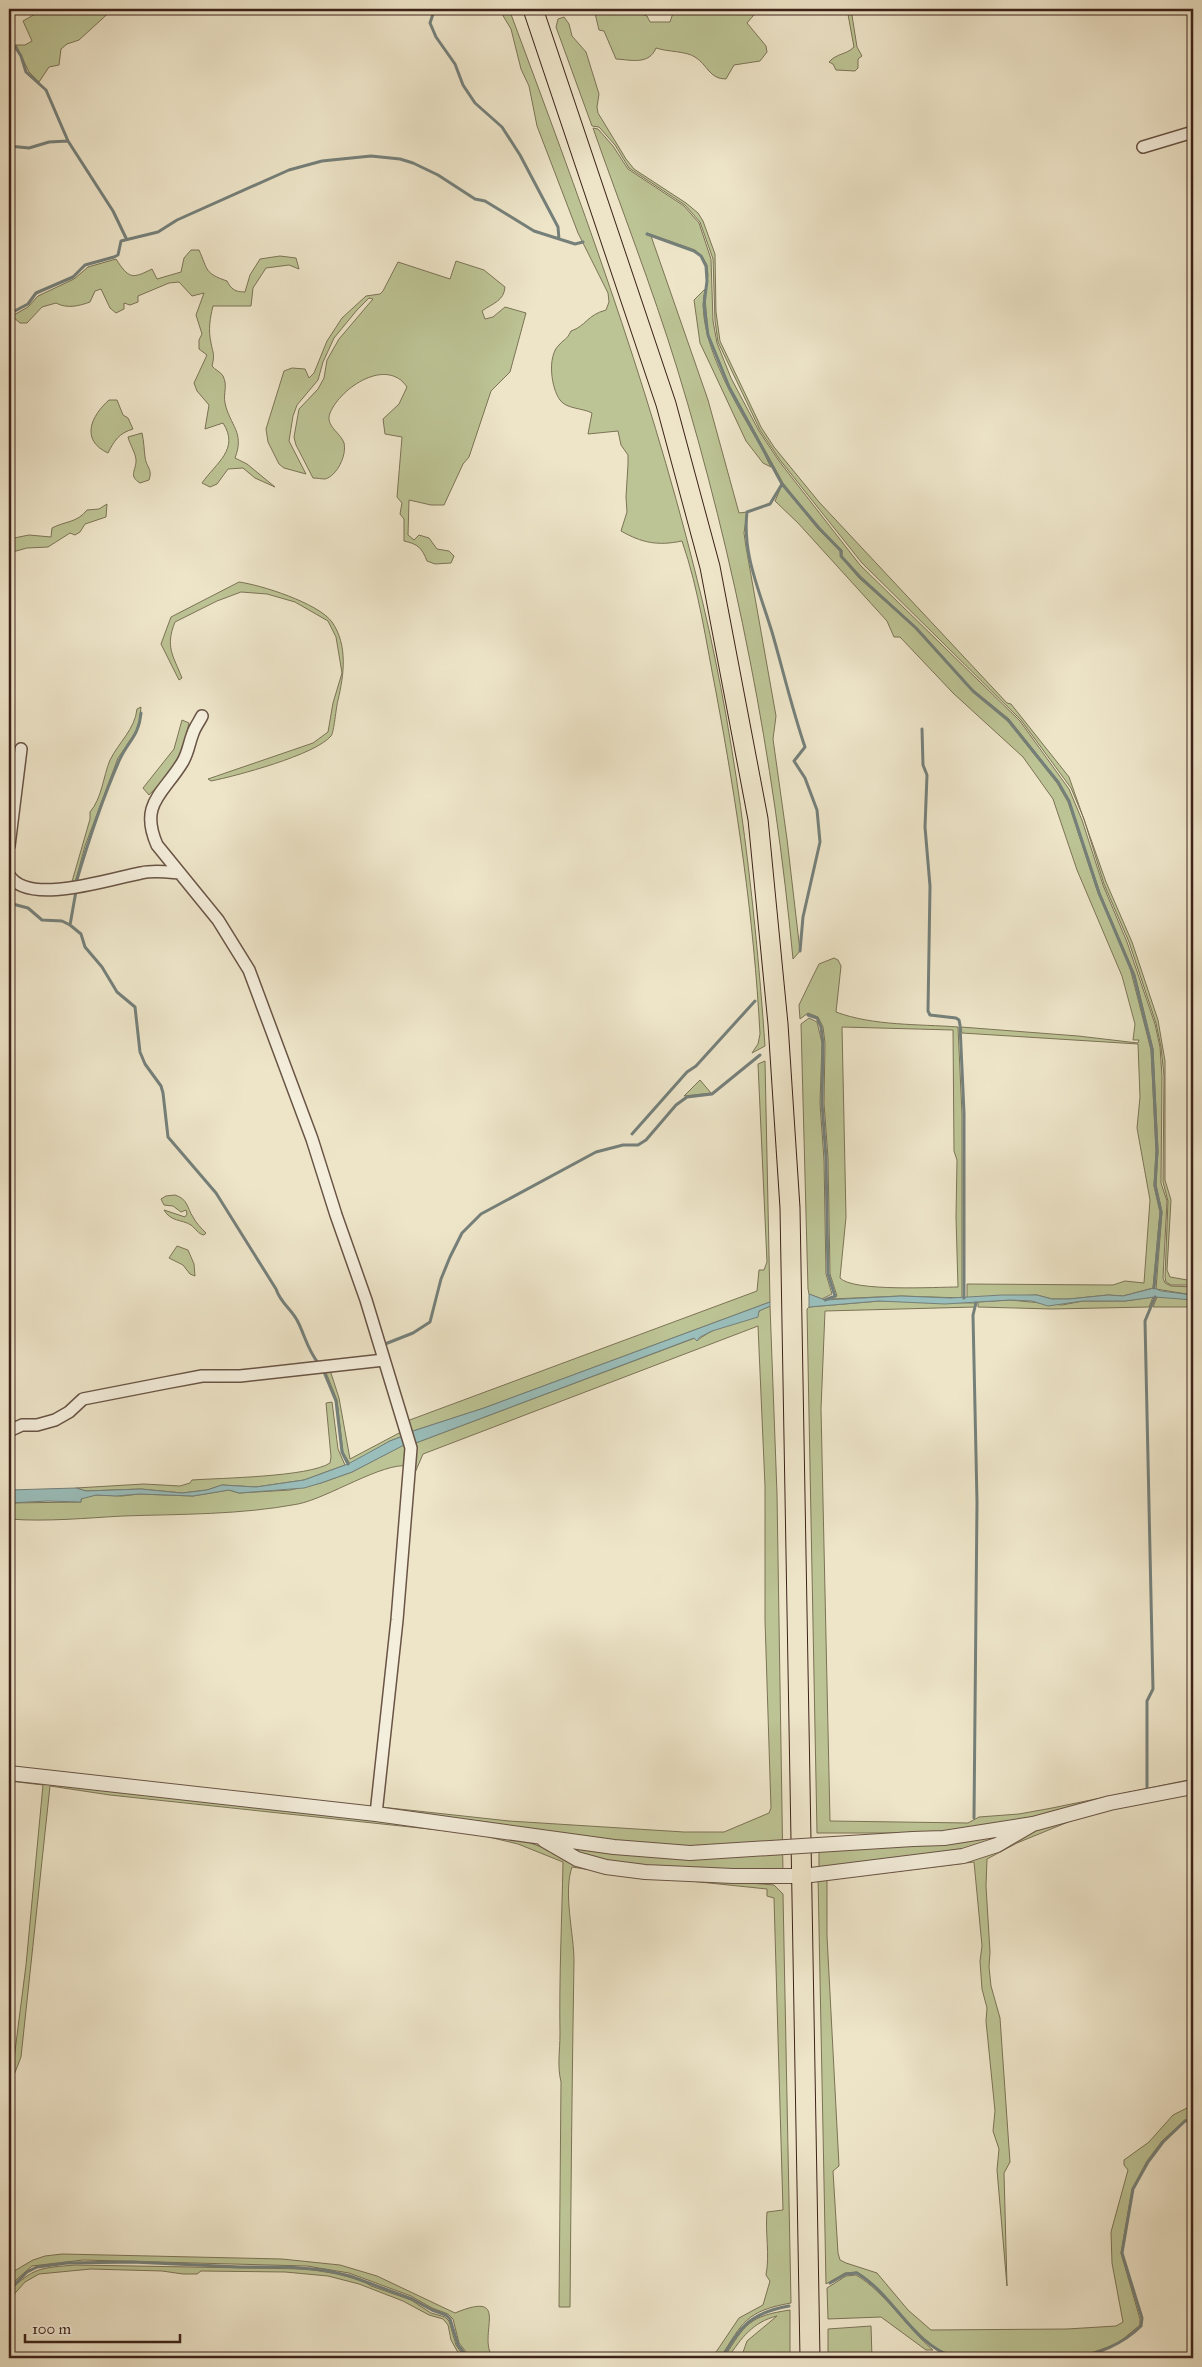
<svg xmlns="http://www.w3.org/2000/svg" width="1202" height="2367" font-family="'IM FELL Great Primer',serif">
<rect width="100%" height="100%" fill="#eee5c9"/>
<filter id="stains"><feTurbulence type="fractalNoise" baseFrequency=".004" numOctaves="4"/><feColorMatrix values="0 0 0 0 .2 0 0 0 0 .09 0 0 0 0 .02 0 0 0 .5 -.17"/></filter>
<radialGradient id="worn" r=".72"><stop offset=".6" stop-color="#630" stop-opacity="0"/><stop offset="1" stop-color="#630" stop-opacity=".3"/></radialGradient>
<!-- green -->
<path fill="#bcc394" stroke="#7c7356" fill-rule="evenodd" d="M 44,9 L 113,9 L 79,40 L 67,44 L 61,49 L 59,65 L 49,67 L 39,82 L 29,72 L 16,45 L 25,45 L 32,41 L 23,21 Z
M 499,9 L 509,9 C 578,194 647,379 695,571 C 734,724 754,888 765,1046 L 752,1053 L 758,1044 L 760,1034 C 754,919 737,805 716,692 C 706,642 699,590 682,541 C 658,546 642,543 621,531 L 627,512 L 626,497 L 628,464 L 628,455 L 621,445 L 618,431 L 588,434 L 592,413 C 583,408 566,409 560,400 C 551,388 547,356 559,345 C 565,338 566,341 571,331 C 586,326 587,315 606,310 L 609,302 L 608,293 L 578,233 L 537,126 L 529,86 L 521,69 L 511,29 Z
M 594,9 L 635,9 L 636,12 L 647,16 L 650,22 L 670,22 L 673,13 L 679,9 L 682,12 L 689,9 L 759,9 L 747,23 L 766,46 L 767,52 L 760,61 L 734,65 L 726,79 C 709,79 708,65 695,57 C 686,51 668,52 656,48 C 649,65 632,60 616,59 L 604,31 L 599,30 Z
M 847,9 L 851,9 L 857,47 L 862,56 L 858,59 L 858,68 L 855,71 L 836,70 L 833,64 L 829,62 C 837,53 846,55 854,47 Z
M 564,17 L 569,24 L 572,36 L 586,52 L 599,94 L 597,107 L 598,113 L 626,159 L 634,169 L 686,203 L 698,213 L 703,221 L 715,254 L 716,312 L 720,341 L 761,427 L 774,447 L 819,502 L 1007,703 L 1011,704 L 1069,777 L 1106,882 L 1132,942 L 1158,1020 L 1165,1061 L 1165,1180 L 1171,1200 L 1167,1270 L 1170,1277 L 1193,1281 L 1193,1285 L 1171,1285 L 1166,1282 L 1165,1277 L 1168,1201 L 1163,1182 L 1164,1076 L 1161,1047 L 1156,1023 L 1129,942 L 1104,884 L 1084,819 L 1071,788 L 1021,720 L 862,563 L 780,460 L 760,430 L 718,342 L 715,321 L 713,259 L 700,222 L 685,205 L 629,168 L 615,145 L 599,127 L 592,126 L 556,27 L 558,19 Z
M 593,128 L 598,129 L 613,146 L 628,169 L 684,206 L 699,223 L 711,259 L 713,321 L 717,343 L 731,378 L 759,431 L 779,461 L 860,565 L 1020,721 L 1069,789 L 1082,820 L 1103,885 L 1127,942 L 1155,1024 L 1160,1047 L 1162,1076 L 1161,1183 L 1167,1201 L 1163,1278 L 1165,1283 L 1171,1286 L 1193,1287 L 1193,1295 L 1156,1289 L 1162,1212 L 1156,1185 L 1158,1151 L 1153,1049 L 1135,975 L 1100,893 L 1069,801 L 1059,782 L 1009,719 L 973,690 L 917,628 L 860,576 L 842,556 L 842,550 L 819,528 L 783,483 L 730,387 L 708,334 L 705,297 L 708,275 L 707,265 L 702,256 L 695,250 L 647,233 L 651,236 L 708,400 L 739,513 L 747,512 L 744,533 L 746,547 L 776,716 L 773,739 L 787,839 L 800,951 L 793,959 C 774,758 736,561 677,368 C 652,287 621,208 593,128 Z
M 191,250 L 199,250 C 208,270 204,273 227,281 C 231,289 235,292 245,292 L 250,275 L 260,259 L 280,256 L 296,258 L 299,269 L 289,265 L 266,268 L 253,288 L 251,306 L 213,306 C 210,318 208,330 211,343 C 213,354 215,354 212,366 C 215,370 221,372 223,376 C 228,386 223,393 225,403 C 230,426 245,432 235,458 L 247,464 L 275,487 L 255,478 L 243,468 L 228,469 L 217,484 L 210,487 L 202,483 C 216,463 240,449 223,423 L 205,429 L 209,405 L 197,391 L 194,383 L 207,355 L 199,349 L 199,340 L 202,334 L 196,315 L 204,293 L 192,296 L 179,282 L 169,283 L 138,296 L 138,302 L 130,305 L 124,303 L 124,309 L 116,313 L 110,308 L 101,289 L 95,291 L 90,302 C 79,306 67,309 56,303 L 42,307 L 27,323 L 20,323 L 12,316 L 28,307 L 38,296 L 74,279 L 88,267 L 116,259 C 129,279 132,279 152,269 L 157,279 L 181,272 L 184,258 Z
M 456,261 L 484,270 L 505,287 C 504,301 493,303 482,311 L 485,319 L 493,317 L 505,307 L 526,313 L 510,372 L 491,391 L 469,457 L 463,464 L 444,505 L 431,505 L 409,500 L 408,535 L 414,540 L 419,535 L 429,538 L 437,549 L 449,551 L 454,556 L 451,563 L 435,564 L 427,561 C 422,548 418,544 404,541 L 404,519 L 400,514 L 402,503 L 397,497 L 402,437 L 385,434 L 383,419 L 399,404 L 407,387 C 387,357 341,387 330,413 C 325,426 340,432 344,443 C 347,455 337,476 325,479 C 322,479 317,478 313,478 L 296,445 L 294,437 L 299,409 L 318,389 L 324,378 L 327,360 L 339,339 L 373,299 L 369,298 L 357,310 L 334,338 L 323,362 L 318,380 L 297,405 L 293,416 L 289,441 L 306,474 L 284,468 L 279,464 L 268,442 L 266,429 L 284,371 L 292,368 L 305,369 L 309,378 L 314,373 L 327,341 L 342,318 L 366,296 L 380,294 L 383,291 L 398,262 L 450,279 Z
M 705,289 C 694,334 736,405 759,443 C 764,450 766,459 771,467 L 763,463 L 746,441 L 710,364 L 700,343 L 694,300 Z
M 109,400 L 117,400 L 123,415 L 128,418 L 133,429 C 119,433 114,441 108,453 C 80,440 91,416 109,400 Z
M 142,433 C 144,442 144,449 145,457 C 146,467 153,469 149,480 L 140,483 C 129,476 135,472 136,462 C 137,455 129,443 128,437 Z
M 782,485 L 818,529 L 840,551 L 841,557 L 859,578 L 916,629 L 972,691 L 1007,720 L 1057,783 L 1068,802 L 1098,893 L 1129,964 L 1151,1050 L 1156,1151 L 1154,1186 L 1160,1212 L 1153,1288 L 1123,1296 L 1108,1295 L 1069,1299 L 1052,1299 L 1037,1295 L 967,1298 L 967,1284 L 1113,1285 L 1125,1281 L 1144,1283 L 1150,1200 L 1137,1128 L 1140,1097 L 1138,1044 L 962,1033 L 961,1027 L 1078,1036 L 1138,1043 L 1139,1040 L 1133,1040 L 1135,1024 L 1122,976 L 1077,870 L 1053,799 L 1023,757 L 953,693 L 900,637 L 894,637 L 887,621 L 798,523 L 775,501 Z
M 107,504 L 106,517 L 85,524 L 80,532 L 75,535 L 70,533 L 48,547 L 27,548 L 9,553 L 9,539 L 29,535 L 51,537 L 52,528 C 65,521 77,523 87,510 L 99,509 Z
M 239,582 C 261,585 318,603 332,622 C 348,645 344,675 338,700 C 336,707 334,733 331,736 C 315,755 236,776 211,781 L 208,779 L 313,743 L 328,732 L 333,703 L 342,673 L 336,637 L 328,621 L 295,602 L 267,594 L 241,592 L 217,601 L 175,622 C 165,647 173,655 182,678 L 179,680 L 161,644 L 171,617 Z
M 141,707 L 139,727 L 118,758 L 85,846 L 75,883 L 71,885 L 90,819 L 90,812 C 102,798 103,777 110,760 C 119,742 135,729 137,709 Z
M 182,720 L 189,723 C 181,758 174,769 149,795 L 143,788 L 174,749 Z
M 834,958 L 838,960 L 841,966 L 836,1012 C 873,1026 919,1024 958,1027 L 962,1115 L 962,1298 L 901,1296 L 831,1299 L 837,1296 L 830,1274 L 828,1158 L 824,1103 L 825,1043 L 823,1027 L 818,1017 L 808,1013 L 800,1019 L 799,1005 L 812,978 L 819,964 ZM 842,1027 L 953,1030 L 954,1151 L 957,1160 L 956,1217 L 958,1287 C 937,1287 853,1292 840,1278 L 846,1217 Z
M 809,1018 L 817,1022 L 822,1043 L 820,1103 L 824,1160 L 826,1274 L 832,1294 L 822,1299 L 809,1294 L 808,1289 L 801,1024 Z
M 765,1061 L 770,1302 L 484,1408 L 410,1432 L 407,1421 L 757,1291 L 759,1270 L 764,1270 L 767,1262 L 758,1064 Z
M 700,1080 L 711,1093 L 684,1096 Z
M 175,1195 C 188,1199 187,1208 193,1217 C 196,1223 201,1228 206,1233 L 204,1235 C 198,1234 196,1229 191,1225 C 181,1219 171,1222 164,1210 L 185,1217 L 187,1214 L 186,1210 L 181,1212 L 173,1206 L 164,1205 L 161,1199 L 166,1196 Z
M 177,1246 L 188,1250 L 194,1264 L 195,1276 L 190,1274 L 183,1265 L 169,1258 Z
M 1168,1296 L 1193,1300 L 1193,1307 L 1153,1307 L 1157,1297 Z
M 1153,1297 L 1149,1307 L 1052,1309 L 978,1307 L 978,1302 L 1010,1300 L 1062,1305 L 1083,1301 L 1125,1301 Z
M 879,1301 L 975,1303 L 975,1307 L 825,1311 L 821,1409 L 830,1821 L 968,1823 L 979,1817 L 1019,1814 L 1052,1808 L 1193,1779 L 1193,1784 L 1034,1820 L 984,1825 L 967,1829 L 932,1833 L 817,1833 L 807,1309 L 809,1307 Z
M 770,1306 L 777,1494 L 783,1873 L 721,1872 L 599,1861 L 561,1846 L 641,1846 L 479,1821 L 384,1812 L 381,1807 L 509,1821 L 684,1832 L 724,1832 L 769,1813 L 771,1808 L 765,1620 L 765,1486 L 758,1326 L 423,1454 L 414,1475 L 413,1444 L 695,1338 L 697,1341 C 707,1331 742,1317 757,1317 L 759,1311 Z
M 325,1370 L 330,1370 L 339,1398 L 350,1459 L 401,1432 L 403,1436 L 390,1441 L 350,1464 L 343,1452 L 337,1400 Z
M 332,1402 L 338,1449 L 345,1465 L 304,1480 L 256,1487 L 222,1485 L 207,1490 L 182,1493 L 141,1489 L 86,1491 L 76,1488 L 144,1484 L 180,1486 L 190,1483 L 192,1480 C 220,1478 309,1477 330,1463 L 331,1457 L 326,1403 Z
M 405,1444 L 408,1466 C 383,1462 328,1498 298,1504 C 240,1515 181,1514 123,1516 C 86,1518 46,1522 9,1519 L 9,1503 L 81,1502 L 81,1498 L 96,1495 L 122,1496 L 139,1494 L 193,1496 L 229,1490 L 239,1493 L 290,1490 L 321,1483 L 352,1472 Z
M 9,1776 L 516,1838 L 550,1850 L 649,1875 L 774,1885 L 783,1894 L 791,2303 C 746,2311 743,2322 720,2358 L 712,2358 L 739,2318 L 763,2305 L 770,2281 L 766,2275 C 770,2254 765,2233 767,2212 L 783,2210 L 774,1898 L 767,1896 L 767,1889 L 603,1872 L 572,1867 C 563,1893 574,1934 574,1961 C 572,2077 571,2192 570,2307 L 559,2307 L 561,2082 C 557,2065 560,2051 560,2034 C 559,1977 562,1919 563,1862 L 518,1844 L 476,1834 L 110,1795 L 50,1786 L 21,2057 L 12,2080 L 9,2100 L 9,2077 L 14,2059 L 26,1965 L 43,1785 L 9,1781 Z
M 1073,1820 L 1017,1843 L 987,1859 L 986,1886 L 990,1952 L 989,1967 L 991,1986 L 1000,2018 L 1009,2148 L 1010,2162 L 1004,2173 L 1007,2286 L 997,2170 L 999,2149 L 993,2131 L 995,2111 L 986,2021 L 987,2008 L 982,1989 L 980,1961 L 982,1946 L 974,1862 L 827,1880 L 827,1936 L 839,2166 L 833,2171 L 838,2253 L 840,2260 L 846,2263 L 877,2273 L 908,2310 L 931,2330 L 1067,2329 L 1116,2326 L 1123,2322 L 1112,2263 L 1111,2232 L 1128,2170 L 1124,2165 L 1124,2160 L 1149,2142 L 1173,2115 L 1193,2105 L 1193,2118 L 1185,2120 L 1162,2141 L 1147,2161 L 1132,2189 L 1121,2253 L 1140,2319 L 1140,2325 L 1117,2344 L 1082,2356 L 1062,2358 L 959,2358 L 934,2348 L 920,2336 L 880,2291 L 857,2272 L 845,2273 L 826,2284 L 818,1876 L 909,1866 L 1041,1827 Z
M 999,1836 L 987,1846 L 819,1869 L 819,1847 Z
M 62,2254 L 282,2259 L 340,2265 L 377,2276 L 455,2313 C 513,2289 476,2335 493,2358 L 471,2358 L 459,2343 L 453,2319 L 448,2314 L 432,2308 L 411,2296 L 349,2273 L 307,2266 L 83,2260 L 32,2266 L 9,2286 L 9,2274 L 33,2260 L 45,2256 Z
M 75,2265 L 307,2269 L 338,2274 L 363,2281 L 371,2286 L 411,2300 L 431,2313 L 445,2317 L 449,2321 L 456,2345 L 465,2358 L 461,2358 L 451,2340 L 448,2325 L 443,2319 L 429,2315 L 403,2301 L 359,2284 L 328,2276 L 285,2272 L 201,2271 L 197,2274 L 183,2274 L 162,2271 L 91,2269 L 39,2274 L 25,2282 L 9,2300 L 9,2292 C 33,2267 41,2268 75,2265 Z
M 856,2275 C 884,2291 907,2328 933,2350 L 926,2350 L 881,2317 L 828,2319 L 827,2288 L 846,2276 Z
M 790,2310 L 790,2358 L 741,2358 L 747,2341 L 777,2316 C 753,2322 741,2338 728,2358 L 724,2358 C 745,2324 749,2316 790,2310 Z
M 871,2326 L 872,2358 L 828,2358 L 828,2329 Z"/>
<!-- water -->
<path fill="#9abebb" stroke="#75807a" d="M 1154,1288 L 1161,1291 L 1193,1295 L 1193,1300 L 1155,1297 L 1125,1301 L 1083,1301 L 1048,1306 L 1032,1301 L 1010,1300 L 945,1304 L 879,1301 L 809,1307 L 809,1294 L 825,1300 L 901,1296 L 951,1298 L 1002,1295 L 1037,1295 L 1052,1299 L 1069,1299 L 1108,1295 L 1123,1296 Z
M 770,1302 L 770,1306 L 759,1311 L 758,1317 L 712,1331 L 700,1337 L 697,1341 L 694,1338 L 413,1444 L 410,1432 L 484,1408 Z
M 403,1436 L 406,1444 L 352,1472 L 321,1483 L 304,1488 L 239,1493 L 229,1490 L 193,1496 L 139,1494 L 116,1496 L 96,1495 L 81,1499 L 81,1502 L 48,1501 L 9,1503 L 9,1490 L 76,1488 L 86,1491 L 141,1489 L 182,1493 L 207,1490 L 222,1485 L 256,1487 L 304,1480 L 348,1464 L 390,1441 Z"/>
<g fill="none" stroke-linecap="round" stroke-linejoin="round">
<!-- stream -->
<path stroke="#75807a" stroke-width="3" d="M 437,9 L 433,14 L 430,23 L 436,37 L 455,64 L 463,85 L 475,103 L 502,127 L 520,155 L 558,227 L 559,239
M 9,37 L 21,56 L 26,72 L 46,90 L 68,141
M 9,146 L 29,148 L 49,142 L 68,141 L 113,211 L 126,238
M 647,234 L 694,251 L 701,256 L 706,266 L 707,281 L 704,305 L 708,335 L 729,387 L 782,484 L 819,528 L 841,551 L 841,556 L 860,577 L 916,628 L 973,691 L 1008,720 L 1058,782 L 1069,801 L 1099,893 L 1134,976 L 1152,1049 L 1157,1151 L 1155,1185 L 1161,1212 L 1154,1288
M 9,314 L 28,304 L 36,293 L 73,277 L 85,265 L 114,257 L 118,255 L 121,241 L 158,232 L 177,220 L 289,170 L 322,161 L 371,156 L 400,159 L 413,163 L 438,175 L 475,199 L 485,201 L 534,231 L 575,244 L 583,242
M 782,484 L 770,504 L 747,512 C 742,554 760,592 772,632 C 783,670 792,709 805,747 L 794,761 L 805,778 L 817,810 L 820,842 L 803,917 L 800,951
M 922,729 L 923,765 L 927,775 L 925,827 L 930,886 L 928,1011 L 930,1015 L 956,1018 L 959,1020 L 960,1025 L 964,1113 L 964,1298
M 76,883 C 88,842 102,800 119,761 C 128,741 139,736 141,713
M 9,903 L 28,908 L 42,920 L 62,921 L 70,925 L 81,934 L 85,947 L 102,967 L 117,992 L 135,1007 L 140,1052 L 145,1064 L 161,1086 L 163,1093 L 168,1137 L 216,1193 L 276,1289 C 281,1304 292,1309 298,1322 C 305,1336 308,1351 319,1364
M 70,925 L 76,891
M 808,1015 L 817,1018 L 821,1027 L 823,1043 L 822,1103 L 826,1158 L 828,1274 L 835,1296 L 825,1300
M 632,1134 L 687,1072 L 696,1066 L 755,1001
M 385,1344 L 413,1333 L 430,1322 L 441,1279 L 450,1257 L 462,1233 L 481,1214 L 596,1152 L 623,1145 L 638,1145 L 646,1140 L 676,1105 L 687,1097 L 712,1094 L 760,1055
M 324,1372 L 336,1401 L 342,1452 L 348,1464
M 1147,1787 L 1147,1701 L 1153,1689 L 1145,1321 L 1155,1297
M 974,1818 L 977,1502 L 973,1315 L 976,1303
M 830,2283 L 846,2274 L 857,2273 C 895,2296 911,2343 955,2358
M 9,2290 L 27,2272 L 37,2267 L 67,2263 L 133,2262 L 240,2267 L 288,2267 L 324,2270 L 350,2276 L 412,2299 L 432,2310 L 446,2315 L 450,2319 L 458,2345 L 468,2358
M 722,2358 C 741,2326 750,2313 789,2306
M 1071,2358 C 1097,2355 1123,2344 1141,2326 L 1142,2318 L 1122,2253 L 1133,2189 L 1148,2162 L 1163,2142 L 1185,2121 L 1193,2119"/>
<!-- minor casing -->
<g stroke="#695445" stroke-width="14">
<path id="minor" d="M 1143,147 L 1193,132
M 202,716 C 199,722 195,727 193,733 C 189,743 188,754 182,763 C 163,794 139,804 157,845 L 218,920 L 249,970 L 312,1139 L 336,1215 L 366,1300 L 411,1448 L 397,1620 L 376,1814
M 9,846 L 21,749
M 9,875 C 28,907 112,878 141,873 C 154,870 167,872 180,873
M 9,1431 L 22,1425 L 37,1425 L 55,1420 L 69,1412 L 83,1399 L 165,1383 L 202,1376 L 240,1376 L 384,1360"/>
</g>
<!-- tertiary casing -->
<g stroke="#695445" stroke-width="16">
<path id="tertiary" d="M 9,1773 L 376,1814 L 614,1847 L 690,1853
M 913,1839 L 944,1838 L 1033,1824 L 1110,1803 L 1193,1787
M 544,1840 L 577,1859 L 606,1867 L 645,1872 L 733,1876 L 803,1876 L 963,1856 L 997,1845 L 1033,1824"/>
</g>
<!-- trunk casing -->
<g stroke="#3d2319" stroke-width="21">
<path id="trunk" d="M 533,9 L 666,404 L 710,567 L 758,819 L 778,1024 L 790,1208 L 810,2358"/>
</g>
<!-- minor -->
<use href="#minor" stroke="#f4eedc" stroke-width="11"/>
<!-- tertiary -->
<use href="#tertiary" stroke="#f4eedc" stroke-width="14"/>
<!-- trunk -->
<use href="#trunk" stroke="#eee5c9" stroke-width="19"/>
<!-- tertiary-bridge casing -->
<g stroke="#695445" stroke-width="16" stroke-linecap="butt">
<path id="tertiary-bridge" d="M 690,1853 L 913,1839"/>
</g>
<!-- tertiary-bridge -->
<use href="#tertiary-bridge" stroke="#f4eedc" stroke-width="14"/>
</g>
<!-- margin -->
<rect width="1202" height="2367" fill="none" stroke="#eee5c9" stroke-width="30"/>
<rect x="10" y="10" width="1182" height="2347" fill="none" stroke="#3d2319" stroke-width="2.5"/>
<rect x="15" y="15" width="1172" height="2337" fill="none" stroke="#3d2319"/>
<!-- scale -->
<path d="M25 2334v8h155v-8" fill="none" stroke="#3d2319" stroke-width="2.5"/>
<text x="32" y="2334" font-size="15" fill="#3d2319" stroke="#f4eedc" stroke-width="4" paint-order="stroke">100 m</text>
<rect width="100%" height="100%" filter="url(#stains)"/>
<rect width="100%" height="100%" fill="url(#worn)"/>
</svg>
